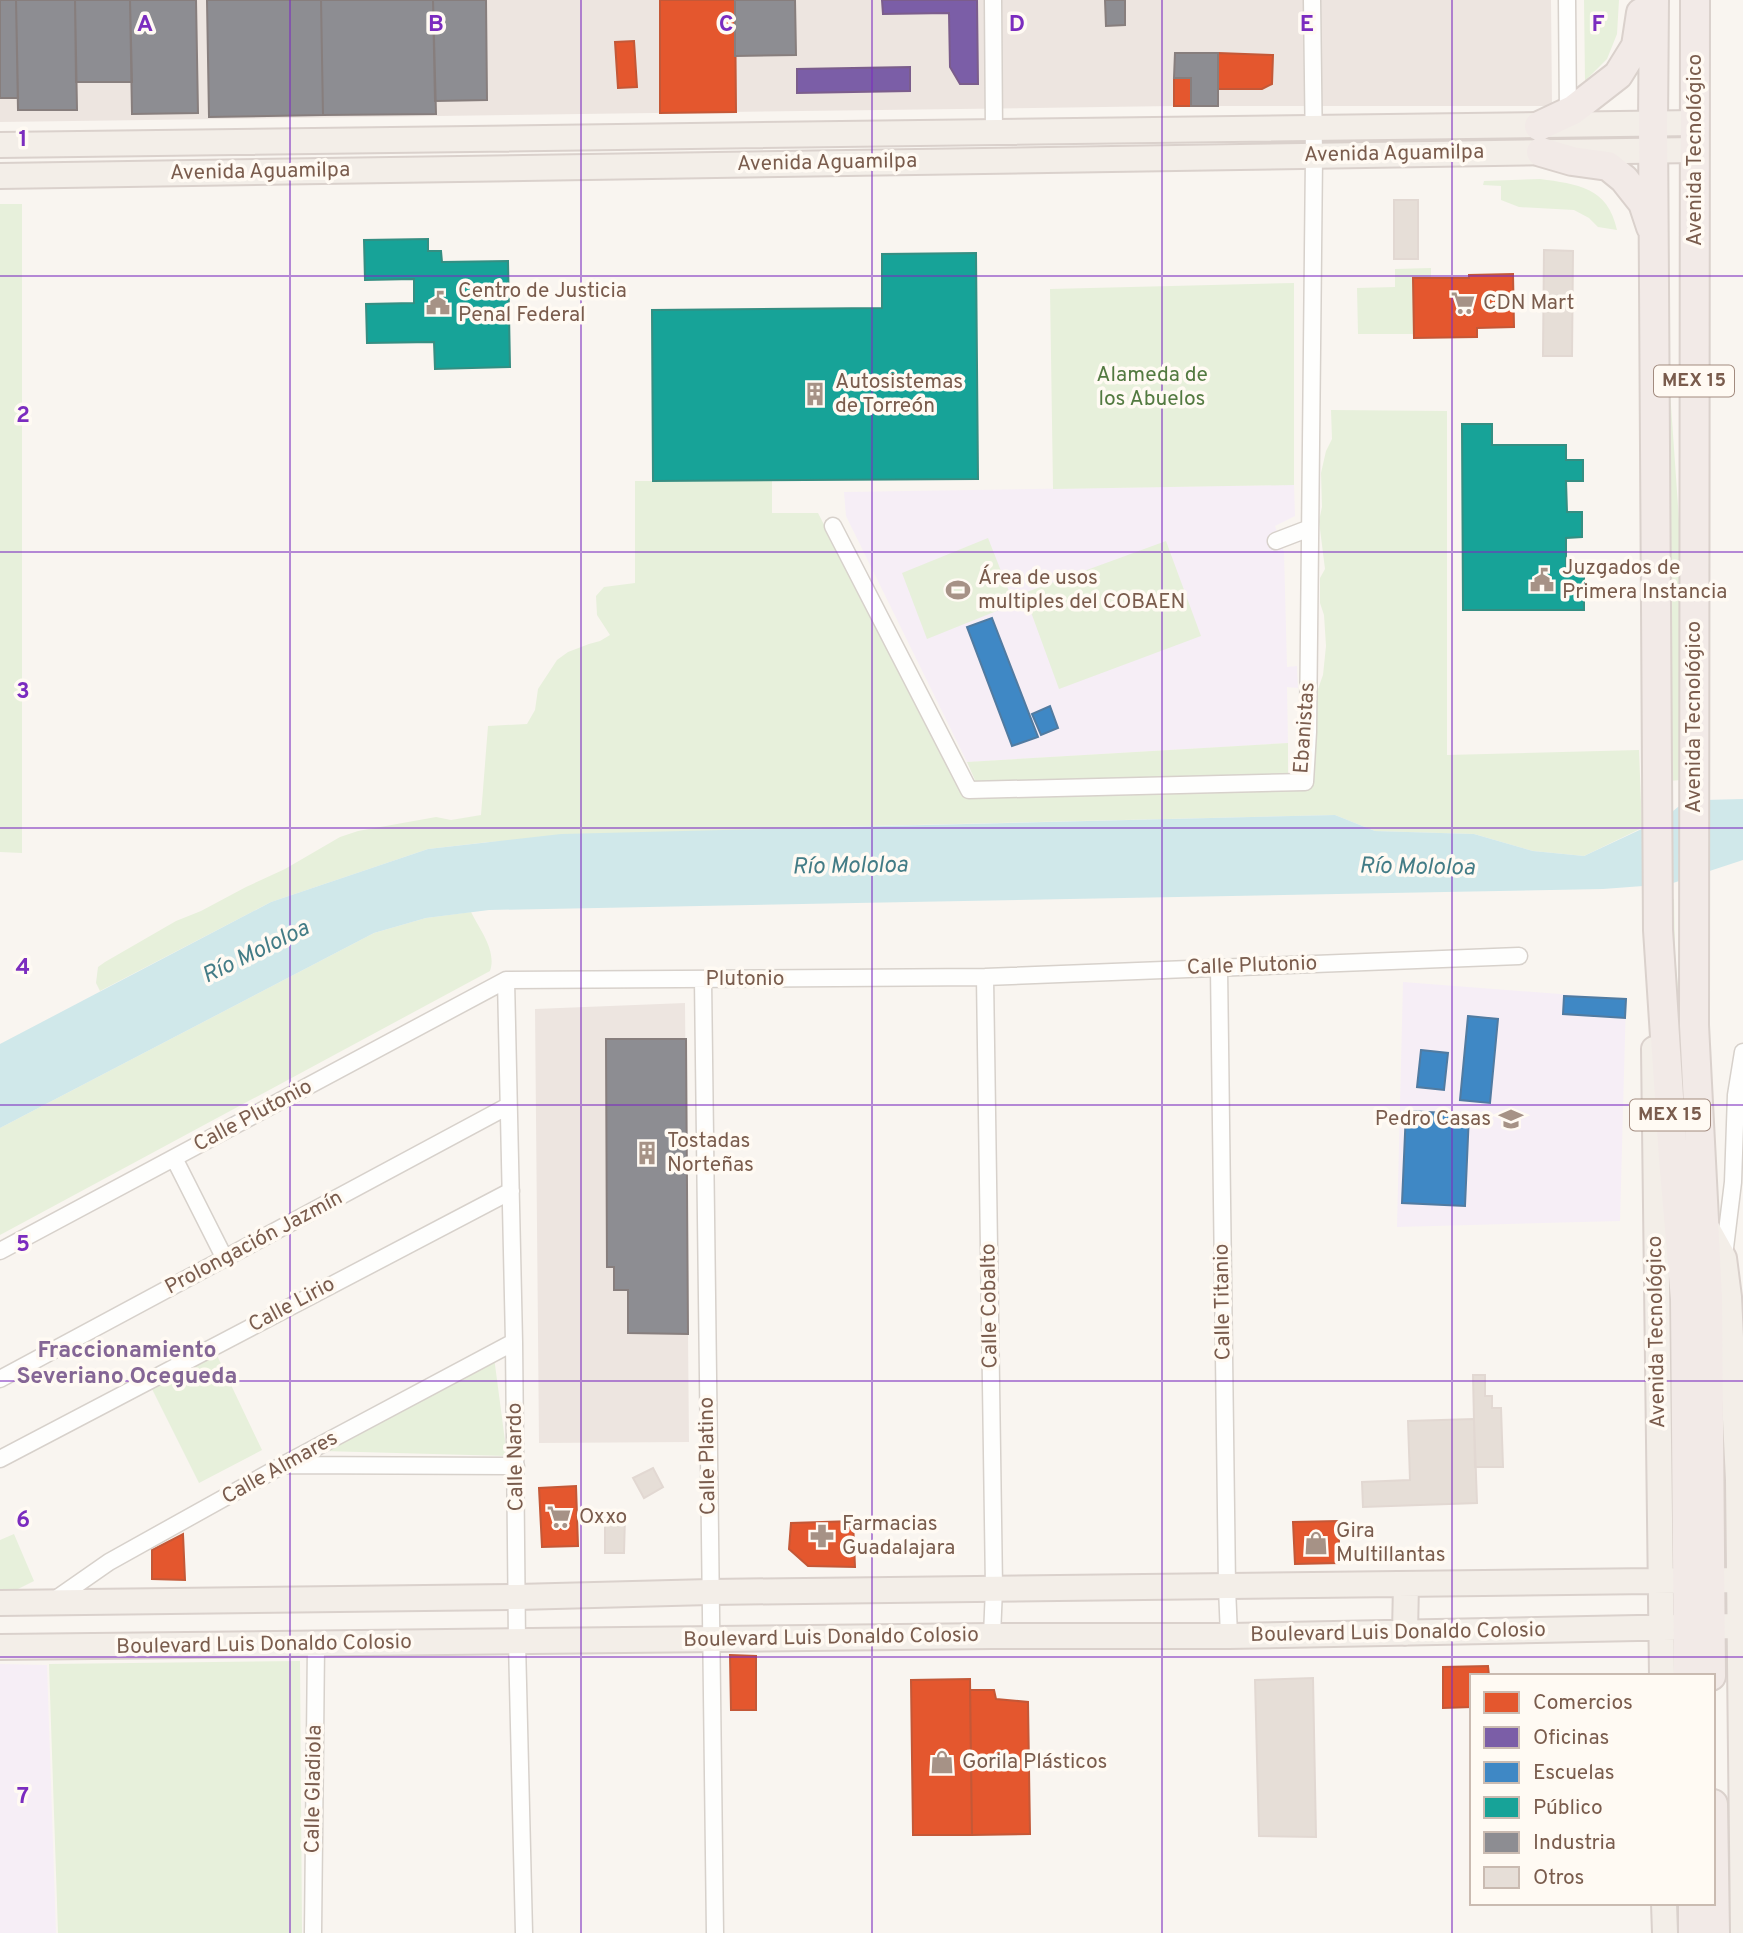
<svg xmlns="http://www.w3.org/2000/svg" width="1743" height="1933" font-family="Overpass,sans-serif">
<rect width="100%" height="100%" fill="#f9f5f0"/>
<!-- industrial -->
<path fill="#ede5e0" d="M 0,0 L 1551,0 L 1552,106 L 1174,106 L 0,122 Z
M 685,1003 L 689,1442 L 539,1443 L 535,1009 Z"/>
<!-- education -->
<path fill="#f6eef6" d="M 1294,485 L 1295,516 L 1275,526 L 1284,552 L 1287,667 L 1297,666 L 1298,688 L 1287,687 L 1288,743 L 967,762 L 846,516 L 844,492 Z
M 1403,982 L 1626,999 L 1620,1221 L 1397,1227 Z
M 0,1664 L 47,1665 L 56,1933 L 0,1933 Z"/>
<!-- green -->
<path fill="#e7f0db" d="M 1584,0 L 1619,0 L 1617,34 L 1607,59 L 1585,81 Z
M 1540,179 C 1577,184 1608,187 1617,230 L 1598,227 L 1589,218 L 1574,210 L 1519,207 L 1501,200 L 1501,186 L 1483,185 L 1484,181 Z
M 0,204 L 22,204 L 22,853 L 0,852 Z
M 1431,268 L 1431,278 L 1413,279 L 1413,334 L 1358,334 L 1357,288 L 1395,287 L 1395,269 Z
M 1294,283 L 1294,485 L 1053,489 L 1050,289 Z
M 1665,320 L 1679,520 L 1681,780 L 1669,781 Z
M 1331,410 L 1447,411 L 1447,755 L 1639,750 L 1642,828 L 1584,856 L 1533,851 L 1474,834 L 1375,831 L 1335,815 L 786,828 L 489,842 L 428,849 L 271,902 L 100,991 L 96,983 L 98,967 L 105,962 L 176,921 L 201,911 L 246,887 L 285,869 L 340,837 L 358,831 L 436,817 L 451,820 L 481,815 L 488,726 L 527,724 L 535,710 L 538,689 L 557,660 L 568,652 L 589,644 L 600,641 L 610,635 L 597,615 L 596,596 L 604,587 L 635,583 L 635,481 L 772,481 L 772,513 L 818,513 L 959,786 L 961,792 L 1305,782 L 1318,689 L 1323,675 L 1326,646 L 1324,615 L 1320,603 L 1320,578 L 1325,569 L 1319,521 L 1322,507 L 1321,473 L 1326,451 L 1332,439 Z
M 988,538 L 1014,604 L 927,639 L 902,573 Z
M 1166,541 L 1201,636 L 1059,689 L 1024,593 Z
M 1288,743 L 1288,777 L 978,787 L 967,762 Z
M 1669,899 L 1674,899 L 1675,955 L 1694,1162 L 1671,955 Z
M 471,912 C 480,930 497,951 490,971 L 0,1235 L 0,1128 L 374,933 L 426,918 Z
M 213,1347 L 262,1450 L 199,1483 L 148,1381 Z
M 494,1357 L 507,1456 L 323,1451 Z
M 14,1534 L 34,1581 L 14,1591 L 0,1591 L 0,1540 Z
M 300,1661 L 302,1933 L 58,1933 L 49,1664 Z"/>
<!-- water -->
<path fill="#d0e8ea" d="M 1743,799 L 1743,860 L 1670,884 L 1603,889 L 489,910 L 426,918 L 374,933 L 0,1128 L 0,1044 L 271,902 L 428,849 L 561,834 L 1335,815 L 1375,831 L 1474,834 L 1533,851 L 1584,856 L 1663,819 L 1678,807 L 1704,800 Z"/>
<!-- shops -->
<path fill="#e4572e" stroke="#c45837" stroke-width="2" d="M 660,0 L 735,0 L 736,112 L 660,113 Z
M 634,41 L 637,87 L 618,88 L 615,42 Z
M 1218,53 L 1273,55 L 1272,84 L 1262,89 L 1218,89 Z
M 1174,78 L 1191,78 L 1191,106 L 1174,106 Z
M 1513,274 L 1514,327 L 1477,328 L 1477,337 L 1414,338 L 1413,278 L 1469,278 L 1469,275 Z
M 576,1486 L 578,1546 L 542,1547 L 539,1488 Z
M 853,1521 L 855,1567 L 808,1566 L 789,1549 L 791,1523 Z
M 1338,1521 L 1340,1563 L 1295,1564 L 1293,1522 Z
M 183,1534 L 185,1580 L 152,1579 L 152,1550 Z
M 730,1655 L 756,1656 L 756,1710 L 731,1710 Z
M 1488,1666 L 1489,1676 L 1472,1676 L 1472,1707 L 1443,1708 L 1443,1667 Z
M 970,1679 L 972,1835 L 913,1835 L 911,1680 Z
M 970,1690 L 994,1690 L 996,1699 L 1028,1702 L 1030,1834 L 972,1835 Z"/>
<!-- offices -->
<path fill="#7b5ea7" stroke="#7b5d8c" stroke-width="2" d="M 882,0 L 977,0 L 978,84 L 960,84 L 950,67 L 949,13 L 883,14 Z
M 910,67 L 910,91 L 797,93 L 797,69 Z"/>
<!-- schools -->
<path fill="#3f88c5" stroke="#517ba1" stroke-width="2" d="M 992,618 L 1038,737 L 1012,746 L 967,627 Z
M 1050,706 L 1058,728 L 1041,735 L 1032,714 Z
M 1564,996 L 1626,999 L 1625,1018 L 1563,1014 Z
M 1468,1016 L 1498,1019 L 1490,1103 L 1460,1100 Z
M 1421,1050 L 1448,1053 L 1444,1090 L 1417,1087 Z
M 1406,1111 L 1469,1114 L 1465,1206 L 1402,1203 Z"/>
<!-- public -->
<path fill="#17a398" stroke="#358e82" stroke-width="2" d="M 428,239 L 428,251 L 441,251 L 442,262 L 508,261 L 510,367 L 435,369 L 434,342 L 367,343 L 366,304 L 414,303 L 414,279 L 365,280 L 364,240 Z
M 976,253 L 978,479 L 653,481 L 652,310 L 882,308 L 882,254 Z
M 1462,424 L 1492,424 L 1492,445 L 1566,445 L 1566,460 L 1583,460 L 1583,481 L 1566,481 L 1567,512 L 1582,512 L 1582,537 L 1566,538 L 1566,567 L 1584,567 L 1584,610 L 1463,610 Z"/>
<!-- industry -->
<path fill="#8d8d92" stroke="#877e7d" stroke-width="2" d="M 0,0 L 16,0 L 18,98 L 0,98 Z
M 16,0 L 75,0 L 77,110 L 18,110 Z
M 75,0 L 130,0 L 132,82 L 76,82 Z
M 130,0 L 196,0 L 198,113 L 132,114 Z
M 207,0 L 321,0 L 323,115 L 209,117 Z
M 321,0 L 433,0 L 436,114 L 323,115 Z
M 433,0 L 486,0 L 487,100 L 435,101 Z
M 735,0 L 795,0 L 796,55 L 735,56 Z
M 1105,0 L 1125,0 L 1125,25 L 1106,26 Z
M 1175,53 L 1218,53 L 1218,106 L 1191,106 L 1191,78 L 1174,78 Z
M 606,1039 L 686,1039 L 688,1334 L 628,1333 L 628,1290 L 614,1290 L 614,1267 L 607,1267 Z"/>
<!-- building -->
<path fill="#e6ded7" stroke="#e2d8d2" stroke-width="2" d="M 1394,200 L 1418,200 L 1418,259 L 1394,259 Z
M 1544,250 L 1573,251 L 1572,356 L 1543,356 Z
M 1473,1375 L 1485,1375 L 1485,1396 L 1492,1396 L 1492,1408 L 1501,1408 L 1503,1467 L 1475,1467 Z
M 1474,1419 L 1477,1503 L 1363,1507 L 1362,1482 L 1410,1480 L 1408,1421 Z
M 653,1468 L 663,1487 L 644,1498 L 633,1478 Z
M 605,1515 L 625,1516 L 624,1553 L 605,1553 Z
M 1313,1678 L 1316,1837 L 1259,1836 L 1255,1680 Z"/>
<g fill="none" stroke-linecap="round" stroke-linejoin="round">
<!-- street casing -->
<g stroke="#d7d1cb" stroke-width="19">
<path id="street" d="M 993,0 L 994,132
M 1567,0 L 1568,116
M 833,526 L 969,790 L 1305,782 L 1308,732 L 1314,156 L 1312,0
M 1276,541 L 1310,528
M 1219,968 L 1227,1587 L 1229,1636
M 985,977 L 994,1588 L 992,1636
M 703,979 L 715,1933
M 506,980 L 514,1342 L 517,1642 L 524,1933
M 174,1158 L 225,1259
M 0,1251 L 506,980 L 985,977 L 1519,956
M 1724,1256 L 1733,1182 L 1736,1095 L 1743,1052
M 0,1379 L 508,1106
M 0,1459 L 511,1191
M 284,1465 L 516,1466
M 53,1601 L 109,1562 L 283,1465 L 514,1342
M 313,1933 L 316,1645"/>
</g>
<!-- primary casing -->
<g stroke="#dad1cc" stroke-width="28">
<path id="primary" d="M 0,145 L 1695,123
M 0,176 L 1695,150
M 1654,1049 L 1662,1676
M 1705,1224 L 1724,1258 L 1729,1297 L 1738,1480 L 1743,1933
M 0,1603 L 517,1597 L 710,1592 L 1739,1580
M 1405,1633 L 1406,1584
M 0,1647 L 992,1636 L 1229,1636 L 1739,1626
M 1664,1903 L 1665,1933"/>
</g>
<!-- highway casing -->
<g stroke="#dad1cc" stroke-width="32">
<path id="highway" d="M 1654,0 L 1653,124 L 1658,930 L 1673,1158 L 1685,1299 L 1688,1676
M 1695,0 L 1694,1025 L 1708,1298 L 1711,1676
M 1539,126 L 1573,110 L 1618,75 L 1636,46 L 1641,13
M 1541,152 L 1572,161 L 1608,166 L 1624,179 L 1643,203 L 1651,227
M 1713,1804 L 1715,1933
M 1693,1903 L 1693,1933"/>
</g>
<!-- street -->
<use href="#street" stroke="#fefefd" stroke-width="16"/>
<!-- primary -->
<use href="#primary" stroke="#f3eee8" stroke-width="24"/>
<!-- highway -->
<use href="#highway" stroke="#f2eae7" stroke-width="28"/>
</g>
<!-- grid -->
<path fill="none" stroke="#7b2cbf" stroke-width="2" stroke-opacity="0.55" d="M 290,0 L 290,1933M 581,0 L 581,1933M 872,0 L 872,1933M 1162,0 L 1162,1933M 1452,0 L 1452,1933M 0,276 L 1743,276M 0,552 L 1743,552M 0,828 L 1743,828M 0,1105 L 1743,1105M 0,1381 L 1743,1381M 0,1657 L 1743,1657"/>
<!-- icons -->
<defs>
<g id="civic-bare" transform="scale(1.89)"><path d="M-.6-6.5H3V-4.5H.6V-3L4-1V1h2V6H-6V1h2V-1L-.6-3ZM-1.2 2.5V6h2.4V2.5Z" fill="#a69286" stroke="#fffaf3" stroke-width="2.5" paint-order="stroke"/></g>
<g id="supermarket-bare" transform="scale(1.89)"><path d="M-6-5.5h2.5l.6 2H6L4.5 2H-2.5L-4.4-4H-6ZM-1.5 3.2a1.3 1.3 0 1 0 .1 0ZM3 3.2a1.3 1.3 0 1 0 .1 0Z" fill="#a69286" stroke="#fffaf3" stroke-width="2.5" paint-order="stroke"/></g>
<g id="building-bare" transform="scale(1.89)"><path d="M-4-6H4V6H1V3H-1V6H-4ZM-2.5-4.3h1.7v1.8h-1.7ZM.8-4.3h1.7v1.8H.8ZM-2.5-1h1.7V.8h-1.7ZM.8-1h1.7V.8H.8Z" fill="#a69286" stroke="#fffaf3" stroke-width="2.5" paint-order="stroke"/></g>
<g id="stadium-bare" transform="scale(1.89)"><path d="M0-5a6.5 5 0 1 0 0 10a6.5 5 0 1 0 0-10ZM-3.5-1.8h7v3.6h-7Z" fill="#a69286" stroke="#fffaf3" stroke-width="2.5" paint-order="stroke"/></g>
<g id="school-bare" transform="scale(1.89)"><path d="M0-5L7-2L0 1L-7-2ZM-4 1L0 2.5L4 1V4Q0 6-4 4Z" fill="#a69286" stroke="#fffaf3" stroke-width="2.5" paint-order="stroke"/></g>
<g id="pharmacy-bare" transform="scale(1.89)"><path d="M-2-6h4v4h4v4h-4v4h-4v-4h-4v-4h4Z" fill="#a69286" stroke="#fffaf3" stroke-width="2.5" paint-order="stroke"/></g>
<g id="shop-bare" transform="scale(1.89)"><path d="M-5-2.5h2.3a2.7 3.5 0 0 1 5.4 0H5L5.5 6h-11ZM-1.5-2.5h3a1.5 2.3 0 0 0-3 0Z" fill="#a69286" stroke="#fffaf3" stroke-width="2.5" paint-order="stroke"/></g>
</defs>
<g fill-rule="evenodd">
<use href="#civic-bare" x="438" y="303"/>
<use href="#supermarket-bare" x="1463" y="303"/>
<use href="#building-bare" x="815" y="394"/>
<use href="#civic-bare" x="1542" y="580"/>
<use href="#stadium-bare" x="958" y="590"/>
<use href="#school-bare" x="1511" y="1119"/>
<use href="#building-bare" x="647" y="1153"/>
<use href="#supermarket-bare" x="559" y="1517"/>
<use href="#pharmacy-bare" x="822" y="1536"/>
<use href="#shop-bare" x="1316" y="1543"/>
<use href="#shop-bare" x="942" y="1762"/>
</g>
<g text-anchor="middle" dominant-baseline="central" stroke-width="7" stroke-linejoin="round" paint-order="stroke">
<!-- shield labels -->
<g fill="#fffaf3" stroke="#a28b7f" stroke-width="2">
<rect x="1654" y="365.5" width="80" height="31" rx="5"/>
<rect x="1630" y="1099.5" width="80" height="31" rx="5"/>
</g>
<g font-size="19" font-weight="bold" fill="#7a5c4d">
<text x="1694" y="381">MEX 15</text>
<text x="1670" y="1115">MEX 15</text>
</g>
<!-- street labels -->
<g font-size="21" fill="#7a5c4d" stroke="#fffaf3">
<text transform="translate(1695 150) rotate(-90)">Avenida Tecnológico</text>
<text transform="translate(1394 154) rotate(-1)">Avenida Aguamilpa</text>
<text transform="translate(827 163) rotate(-1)">Avenida Aguamilpa</text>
<text transform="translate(260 172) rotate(-1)">Avenida Aguamilpa</text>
<text transform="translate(1694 717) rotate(-90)">Avenida Tecnológico</text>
<text transform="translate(1305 728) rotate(-86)">Ebanistas</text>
<text transform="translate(1252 966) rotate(-2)">Calle Plutonio</text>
<text x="745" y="979">Plutonio</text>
<text transform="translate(253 1116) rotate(-28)">Calle Plutonio</text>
<text transform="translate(254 1243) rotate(-28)">Prolongación Jazmín</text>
<text transform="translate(1223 1302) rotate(-91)">Calle Titanio</text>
<text transform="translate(292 1305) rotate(-28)">Calle Lirio</text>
<text transform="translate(990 1306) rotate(-91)">Calle Cobalto</text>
<text transform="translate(1657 1332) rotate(-91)">Avenida Tecnológico</text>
<text transform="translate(708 1456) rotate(-91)">Calle Platino</text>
<text transform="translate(516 1457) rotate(-91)">Calle Nardo</text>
<text transform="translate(280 1468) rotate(-29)">Calle Almares</text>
<text transform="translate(1398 1633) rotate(-1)">Boulevard Luis Donaldo Colosio</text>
<text transform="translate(831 1638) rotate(-1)">Boulevard Luis Donaldo Colosio</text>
<text transform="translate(264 1645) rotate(-1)">Boulevard Luis Donaldo Colosio</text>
<text transform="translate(314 1789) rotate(-89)">Calle Gladiola</text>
</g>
<!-- poi labels -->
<g font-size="21" fill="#7a5c4d" stroke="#fffaf3" text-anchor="start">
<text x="458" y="291">Centro de Justicia<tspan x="458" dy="24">Penal Federal</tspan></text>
<text x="1483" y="303">CDN Mart</text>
<text x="835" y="382">Autosistemas<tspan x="835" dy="24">de Torreón</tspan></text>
<text x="1562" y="568">Juzgados de<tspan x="1562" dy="24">Primera Instancia</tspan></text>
<text x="978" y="578">Área de usos<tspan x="978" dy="24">multiples del COBAEN</tspan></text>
<text x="1491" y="1119" text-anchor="end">Pedro Casas</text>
<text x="667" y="1141">Tostadas<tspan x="667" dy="24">Norteñas</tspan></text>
<text x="579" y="1517">Oxxo</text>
<text x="842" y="1524">Farmacias<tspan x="842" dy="24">Guadalajara</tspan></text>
<text x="1336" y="1531">Gira<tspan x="1336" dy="24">Multillantas</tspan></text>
<text x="962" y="1762">Gorila Plásticos</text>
</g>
<!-- park labels -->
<g font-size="21" fill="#537a41" stroke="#fffaf3">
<text x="1152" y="375">Alameda de<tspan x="1152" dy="24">los Abuelos</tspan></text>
</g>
<!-- water labels -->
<g font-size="23" font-style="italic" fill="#437c86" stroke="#fffaf3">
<text transform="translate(850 867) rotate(-1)">Río Mololoa</text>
<text transform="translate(1417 868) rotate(1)">Río Mololoa</text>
<text transform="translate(256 953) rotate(-26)">Río Mololoa</text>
</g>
<!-- neighbourhood labels -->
<g font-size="23" font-weight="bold" fill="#846695" stroke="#fffaf3">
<text x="127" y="1351">Fraccionamiento<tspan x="127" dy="26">Severiano Ocegueda</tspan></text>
</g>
</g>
<g font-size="23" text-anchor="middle" font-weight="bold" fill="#7b2cbf" stroke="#fffaf3" stroke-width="7" stroke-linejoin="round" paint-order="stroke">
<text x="145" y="31">A</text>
<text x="436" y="31">B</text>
<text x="726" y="31">C</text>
<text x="1017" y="31">D</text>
<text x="1307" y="31">E</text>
<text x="1598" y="31">F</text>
<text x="23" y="146">1</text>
<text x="23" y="422">2</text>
<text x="23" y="698">3</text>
<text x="23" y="974">4</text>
<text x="23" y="1251">5</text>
<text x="23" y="1527">6</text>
<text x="23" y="1803">7</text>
</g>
<!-- legend -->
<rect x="1470" y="1674" width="245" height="231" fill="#fffaf3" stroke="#cabbb1" stroke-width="2"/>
<rect x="1484" y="1692" width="35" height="21" fill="#e4572e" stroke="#cabbb1" stroke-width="2"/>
<text x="1533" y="1709" font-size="21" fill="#7a5c4d">Comercios</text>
<rect x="1484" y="1727" width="35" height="21" fill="#7b5ea7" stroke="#cabbb1" stroke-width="2"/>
<text x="1533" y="1744" font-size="21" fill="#7a5c4d">Oficinas</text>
<rect x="1484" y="1762" width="35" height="21" fill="#3f88c5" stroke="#cabbb1" stroke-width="2"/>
<text x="1533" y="1779" font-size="21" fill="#7a5c4d">Escuelas</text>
<rect x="1484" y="1797" width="35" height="21" fill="#17a398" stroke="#cabbb1" stroke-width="2"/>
<text x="1533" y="1814" font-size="21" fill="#7a5c4d">Público</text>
<rect x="1484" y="1832" width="35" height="21" fill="#8d8d92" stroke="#cabbb1" stroke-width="2"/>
<text x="1533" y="1849" font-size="21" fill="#7a5c4d">Industria</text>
<rect x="1484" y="1867" width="35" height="21" fill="#e6ded7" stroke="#cabbb1" stroke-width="2"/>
<text x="1533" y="1884" font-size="21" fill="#7a5c4d">Otros</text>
</svg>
